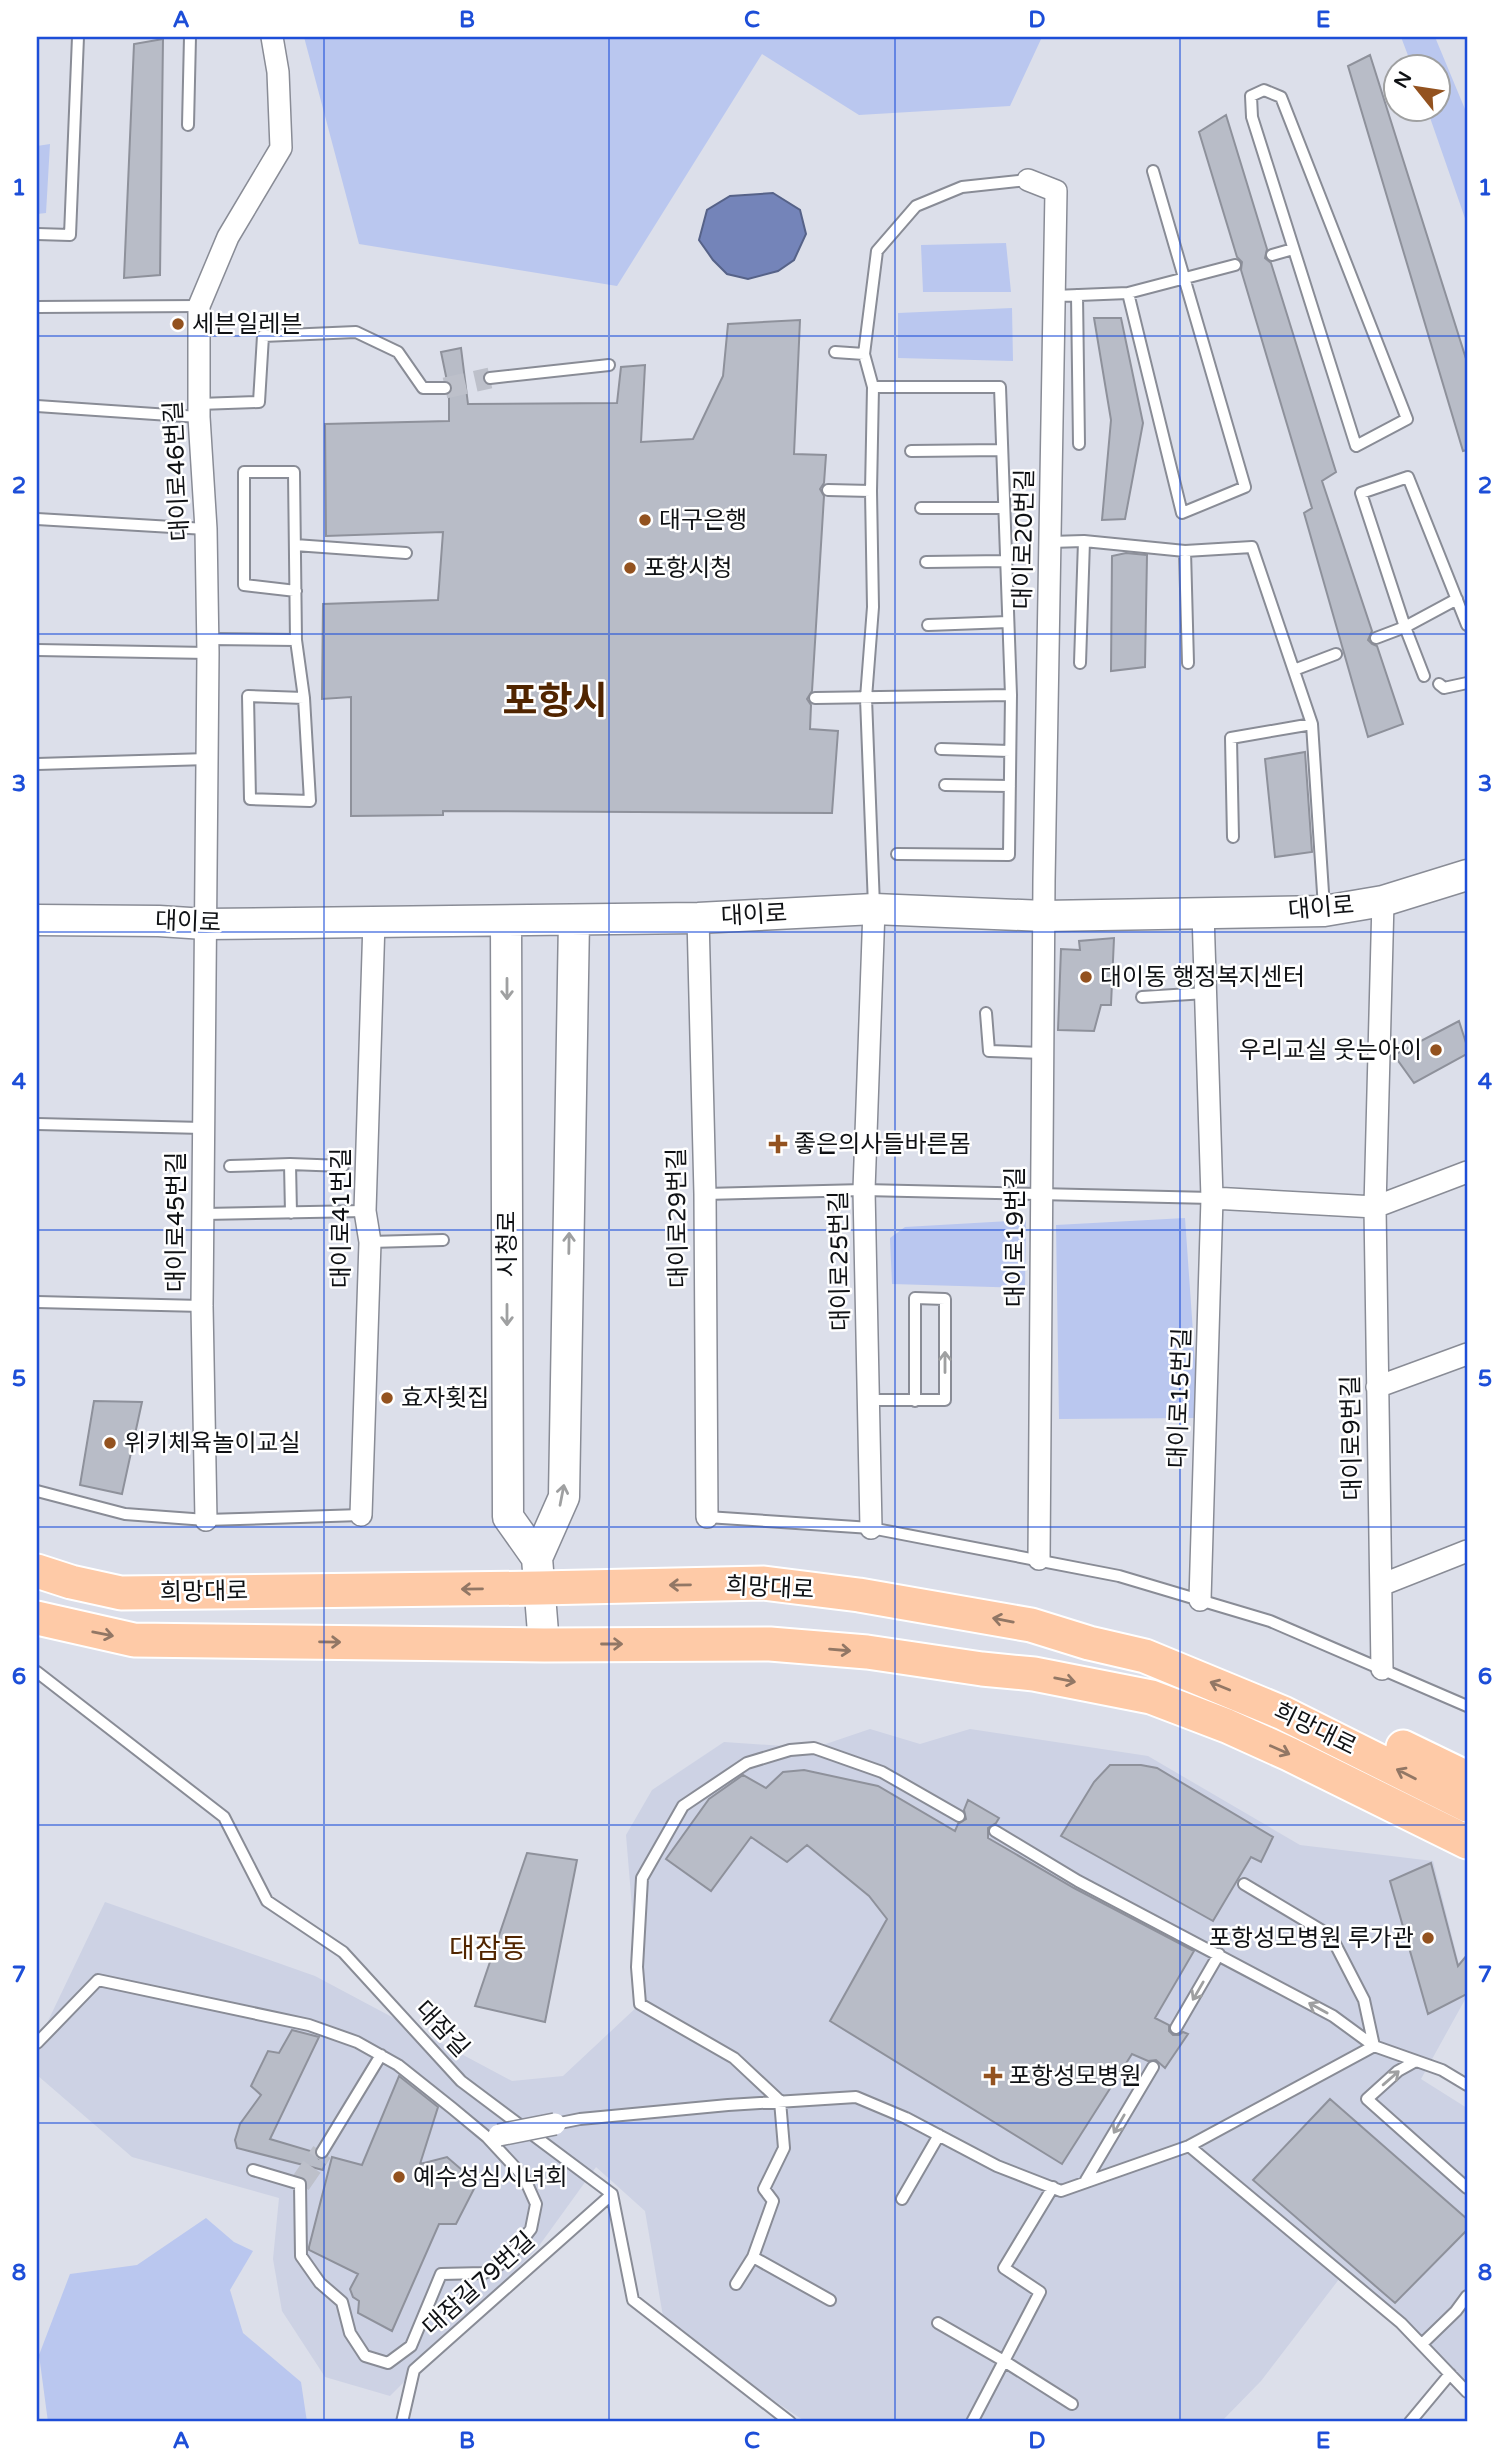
<svg xmlns="http://www.w3.org/2000/svg" width="1504" height="2459" font-family="'Varela Round','Noto Sans KR',sans-serif">
<rect width="100%" height="100%" fill="#dcdfea"/>
<!-- built -->
<path fill="#cdd2e4" d="M 870,1729 L 920,1744 L 970,1729 L 1148,1756 L 1300,1845 L 1433,1861 L 1467,1996 L 1421,2079 L 1467,2108 L 1467,2387 L 1343,2274 L 1261,2381 L 1221,2422 L 806,2422 L 665,2328 L 645,2211 L 596,2167 L 536,2250 L 390,2396 L 325,2377 L 282,2311 L 273,2259 L 279,2198 L 132,2157 L 37,2075 L 37,2044 L 105,1902 L 315,1976 L 512,2081 L 563,2076 L 640,2004 L 626,1835 L 652,1790 L 724,1742 L 814,1748 Z"/>
<!-- green -->
<path fill="#bac7ef" d="M 304,37 L 1042,37 L 1010,106 L 859,115 L 762,54 L 617,286 L 359,244 Z
M 1401,37 L 1435,37 L 1467,114 L 1467,224 L 1427,109 L 1438,108 L 1438,66 L 1412,66 Z
M 50,144 L 46,213 L 37,214 L 37,146 Z
M 1006,243 L 1011,292 L 923,292 L 921,245 Z
M 1012,308 L 1013,361 L 898,358 L 898,313 Z
M 1185,1218 L 1199,1418 L 1059,1419 L 1056,1225 Z
M 1026,1220 L 1025,1288 L 892,1284 L 890,1238 L 905,1227 Z
M 206,2218 L 234,2242 L 253,2251 L 230,2290 L 243,2333 L 301,2382 L 307,2422 L 48,2422 L 39,2355 L 70,2274 L 137,2265 Z"/>
<!-- water -->
<path fill="#7484b9" stroke="#566288" stroke-width="2" d="M 773,193 L 800,210 L 806,234 L 794,260 L 778,271 L 748,279 L 727,274 L 713,260 L 699,240 L 707,210 L 730,196 Z"/>
<!-- building -->
<path fill="#b8bcc7" stroke="#8e919b" stroke-width="2" d="M 163,39 L 160,275 L 124,278 L 134,44 Z
M 1370,55 L 1467,362 L 1467,450 L 1463,451 L 1348,66 Z
M 1226,115 L 1267,249 L 1265,258 L 1271,263 L 1336,472 L 1322,481 L 1372,631 L 1368,640 L 1372,644 L 1377,646 L 1403,724 L 1368,737 L 1304,513 L 1312,508 L 1241,270 L 1242,262 L 1237,257 L 1199,132 Z
M 1094,318 L 1121,318 L 1143,423 L 1125,519 L 1102,520 L 1111,420 Z
M 800,320 L 794,454 L 826,455 L 824,483 L 820,489 L 824,496 L 812,691 L 807,699 L 811,705 L 810,729 L 838,731 L 832,813 L 443,811 L 443,815 L 351,816 L 351,697 L 322,699 L 323,604 L 438,600 L 443,532 L 326,536 L 325,424 L 449,421 L 449,395 L 453,387 L 447,381 L 441,352 L 461,348 L 468,404 L 617,403 L 621,367 L 645,365 L 641,442 L 693,439 L 723,376 L 728,324 Z
M 1126,553 L 1147,555 L 1145,667 L 1111,671 L 1112,556 Z
M 1305,752 L 1312,852 L 1275,857 L 1265,759 Z
M 1114,938 L 1111,1005 L 1101,1005 L 1094,1031 L 1058,1030 L 1061,949 L 1080,950 L 1079,941 Z
M 1459,1021 L 1467,1046 L 1467,1054 L 1414,1083 L 1394,1055 Z
M 94,1401 L 142,1402 L 122,1494 L 80,1485 Z
M 1110,1765 L 1141,1765 L 1157,1768 L 1273,1837 L 1261,1862 L 1251,1857 L 1213,1921 L 1061,1836 L 1094,1782 Z
M 804,1770 L 878,1786 L 955,1831 L 958,1824 L 966,1819 L 964,1810 L 968,1800 L 999,1818 L 996,1823 L 988,1828 L 988,1838 L 1074,1888 L 1194,1951 L 1155,2018 L 1169,2025 L 1169,2031 L 1173,2035 L 1179,2035 L 1183,2032 L 1188,2034 L 1165,2068 L 1156,2060 L 1148,2061 L 1132,2054 L 1062,2164 L 830,2021 L 887,1919 L 869,1896 L 807,1845 L 787,1862 L 751,1837 L 711,1891 L 666,1859 L 709,1799 L 743,1775 L 766,1788 L 783,1772 Z
M 527,1853 L 577,1860 L 545,2022 L 475,2006 Z
M 1431,1863 L 1458,1966 L 1467,1955 L 1467,1994 L 1428,2014 L 1390,1881 Z
M 292,2030 L 319,2037 L 270,2139 L 314,2152 L 319,2159 L 326,2159 L 323,2170 L 237,2148 L 235,2140 L 240,2124 L 261,2095 L 251,2086 L 268,2051 L 279,2053 Z
M 399,2076 L 438,2107 L 420,2164 L 447,2157 L 477,2183 L 456,2224 L 439,2224 L 392,2331 L 358,2313 L 359,2301 L 353,2297 L 350,2289 L 358,2274 L 309,2250 L 309,2247 L 332,2157 L 362,2165 Z
M 1330,2099 L 1467,2219 L 1467,2230 L 1395,2303 L 1253,2180 Z"/>
<g fill="none" stroke-linecap="round" stroke-linejoin="round">
<!-- street-tunnel -->
<path stroke="#bdc0ca" stroke-width="21" stroke-dasharray="21 10" stroke-linecap="butt" d="M 445,388 L 490,378
M 300,2184 L 322,2152"/>
<!-- lane casing -->
<g stroke="#898c96" stroke-width="14">
<path id="lane" d="M 1264,90 L 1281,97 L 1407,419 L 1356,446 L 1252,117 L 1251,96 Z
M 188,125 L 190,37
M 37,234 L 70,235 L 78,37
M 1272,255 L 1293,249
M 1128,293 L 1182,513 L 1245,487 L 1153,171
M 1077,295 L 1079,444
M 1054,296 L 1128,293 L 1235,265
M 37,307 L 199,306
M 835,352 L 864,354
M 490,378 L 609,365
M 873,387 L 1000,387 L 1011,695 L 1009,855 L 897,854
M 199,404 L 259,402 L 263,336 L 356,332 L 398,352 L 423,388 L 445,388
M 37,406 L 199,417
M 911,451 L 1002,450
M 828,490 L 871,491
M 921,508 L 1004,508
M 37,519 L 206,529
M 1084,541 L 1185,551
M 1050,542 L 1084,541 L 1080,663
M 295,545 L 406,553
M 926,562 L 1006,561
M 928,625 L 1008,622
M 1376,638 L 1405,627 L 1361,493 L 1408,477 L 1467,625
M 208,639 L 296,640 L 294,472 L 244,472 L 244,585 L 296,591
M 296,640 L 304,698 L 248,696 L 250,799 L 310,801 L 304,698
M 37,650 L 208,653
M 1188,663 L 1185,551 L 1252,547 L 1312,724 L 1324,908
M 1294,670 L 1336,654
M 1424,676 L 1405,627 L 1457,599
M 1439,684 L 1444,688 L 1467,683
M 815,698 L 1011,695
M 941,749 L 1010,751
M 37,764 L 208,759
M 945,785 L 1010,786
M 1233,837 L 1231,738 L 1312,724
M 874,906 L 866,698 L 873,607 L 871,491 L 873,387 L 864,354 L 877,251 L 916,206 L 962,187 L 1028,180
M 1142,997 L 1206,993
M 986,1013 L 989,1051 L 1042,1053
M 37,1124 L 203,1128
M 290,1164 L 343,1166
M 230,1166 L 290,1164 L 291,1213
M 705,1194 L 864,1190 L 1212,1198
M 204,1214 L 365,1211
M 370,1242 L 443,1240
M 37,1302 L 202,1306
M 868,1400 L 945,1400 L 945,1299 L 915,1298 L 915,1401
M 37,1491 L 125,1514 L 206,1520 L 361,1515
M 707,1517 L 871,1528 L 1119,1576 L 1270,1621 L 1467,1706
M 37,1672 L 224,1817 L 267,1901 L 343,1952 L 461,2081 L 612,2194 L 633,2300 L 790,2422
M 995,1831 L 1078,1881 L 1333,2016 L 1374,2046 L 1442,2070 L 1467,2085
M 1244,1884 L 1331,1936 L 1364,2000 L 1374,2046
M 1176,2028 L 1219,1954
M 37,2043 L 98,1980 L 309,2025 L 357,2042 L 398,2065 L 452,2108 L 487,2137 L 524,2177 L 536,2204 L 531,2229 L 506,2261 L 484,2273 L 441,2274 L 411,2346 L 388,2363 L 365,2356 L 350,2333 L 342,2302 L 320,2283 L 301,2256 L 300,2184 L 253,2170
M 1416,2061 L 1398,2071 L 1367,2099 L 1467,2188
M 555,2124 L 580,2119 L 728,2105 L 856,2097 L 906,2118 L 997,2166 L 1061,2191 L 1189,2146 L 1374,2046
M 1189,2146 L 1401,2323 L 1467,2392
M 322,2152 L 381,2055
M 1086,2180 L 1153,2067
M 1053,2187 L 1004,2268 L 1040,2292 L 1004,2361 L 1072,2404
M 902,2199 L 939,2135
M 736,2284 L 753,2257
M 830,2300 L 753,2257 L 773,2201 L 764,2189 L 784,2148 L 780,2101 L 734,2058 L 640,2004 L 637,1967 L 642,1878 L 683,1806 L 747,1763 L 790,1750 L 814,1748 L 882,1772 L 959,1816
M 938,2323 L 1004,2361 L 972,2422
M 1422,2344 L 1456,2311 L 1467,2296
M 402,2422 L 414,2370 L 612,2194
M 1410,2422 L 1450,2374"/>
</g>
<!-- street casing -->
<g stroke="#898c96" stroke-width="24">
<path id="street" d="M 1028,180 L 1056,191 L 1044,881 L 1039,1559
M 698,918 L 705,1194 L 707,1517
M 1212,1198 L 1375,1207 L 1467,1172
M 1377,1387 L 1467,1354
M 361,1515 L 370,1242 L 365,1211 L 374,921
M 206,1520 L 202,1306 L 208,653 L 206,529 L 199,417 L 199,306 L 228,237 L 281,148 L 278,72 L 272,37
M 871,1528 L 864,1190 L 874,909
M 1381,1585 L 1467,1551
M 1200,1600 L 1212,1198 L 1203,913
M 1382,1669 L 1375,1207 L 1383,901"/>
</g>
<!-- secondary casing -->
<g stroke="#898c96" stroke-width="33">
<path id="secondary" d="M 37,920 L 159,921 L 205,924 L 698,918 L 874,909 L 1044,916 L 1324,911 L 1383,901 L 1467,875
M 506,921 L 508,1517 L 537,1558 L 544,1645
M 537,1558 L 564,1497 L 574,920"/>
</g>
<!-- primary casing -->
<g stroke="#fff" stroke-width="37">
<path id="primary" d="M 37,1571 L 71,1582 L 121,1593 L 540,1588 L 764,1583 L 859,1595 L 1031,1625 L 1089,1643 L 1145,1656 L 1283,1713 L 1467,1805
M 37,1618 L 134,1640 L 544,1645 L 770,1644 L 867,1652 L 982,1669 L 1034,1674 L 1151,1697 L 1227,1726 L 1289,1754 L 1467,1842
M 1403,1747 L 1467,1778"/>
</g>
<!-- lane -->
<use href="#lane" stroke="#fff" stroke-width="10"/>
<!-- street -->
<use href="#street" stroke="#fff" stroke-width="21"/>
<!-- secondary -->
<use href="#secondary" stroke="#fff" stroke-width="30"/>
<!-- primary -->
<use href="#primary" stroke="#fecaa7" stroke-width="33"/>
<!-- street-bridge casing -->
<g stroke="#898c96" stroke-width="24" stroke-linecap="butt">
<path id="street-bridge" d="M 499,2135 L 555,2124"/>
</g>
<!-- street-bridge -->
<use href="#street-bridge" stroke="#fff" stroke-width="21"/>
</g>
<!-- one-way arrows -->
<defs><path id="oneway-shaft" d="M-6 0H5M1.5-3L5.5 0L1.5 3" fill="none" stroke-width="1.6" stroke-linecap="round" stroke-linejoin="round" transform="scale(1.75)"/></defs>
<g stroke="#9fa0a1">
<use href="#oneway-shaft" transform="translate(507 989) rotate(90)"/>
<use href="#oneway-shaft" transform="translate(569 1243) rotate(-89)"/>
<use href="#oneway-shaft" transform="translate(507 1315) rotate(90)"/>
<use href="#oneway-shaft" transform="translate(945 1362) rotate(-90)"/>
<use href="#oneway-shaft" transform="translate(562 1495) rotate(-79)"/>
<use href="#oneway-shaft" transform="translate(1198 1991) rotate(120)"/>
<use href="#oneway-shaft" transform="translate(1318 2008) rotate(-151)"/>
<use href="#oneway-shaft" transform="translate(1391 2078) rotate(-41)"/>
<use href="#oneway-shaft" transform="translate(1119 2124) rotate(120)"/>
</g>
<g stroke="#927765">
<use href="#oneway-shaft" transform="translate(680 1585) rotate(179)"/>
<use href="#oneway-shaft" transform="translate(472 1589) rotate(179)"/>
<use href="#oneway-shaft" transform="translate(1003 1620) rotate(-169)"/>
<use href="#oneway-shaft" transform="translate(103 1634) rotate(11)"/>
<use href="#oneway-shaft" transform="translate(330 1642) rotate(1)"/>
<use href="#oneway-shaft" transform="translate(612 1644)"/>
<use href="#oneway-shaft" transform="translate(840 1650) rotate(5)"/>
<use href="#oneway-shaft" transform="translate(1065 1680) rotate(11)"/>
<use href="#oneway-shaft" transform="translate(1220 1686) rotate(-158)"/>
<use href="#oneway-shaft" transform="translate(1280 1750) rotate(24)"/>
<use href="#oneway-shaft" transform="translate(1406 1774) rotate(-153)"/>
</g>
<!-- grid -->
<path fill="none" stroke="#1d4ed8" stroke-width="2" stroke-opacity="0.55" d="M 324,37 L 324,2422M 609,37 L 609,2422M 895,37 L 895,2422M 1180,37 L 1180,2422M 37,336 L 1467,336M 37,634 L 1467,634M 37,932 L 1467,932M 37,1230 L 1467,1230M 37,1527 L 1467,1527M 37,1825 L 1467,1825M 37,2123 L 1467,2123"/>
<!-- markers -->
<g fill="#93521f" stroke="#fff" stroke-width="2.5">
<circle cx="178" cy="324" r="7"/>
<circle cx="645" cy="520" r="7"/>
<circle cx="630" cy="568" r="7"/>
<circle cx="1086" cy="977" r="7"/>
<circle cx="1436" cy="1050" r="7"/>
<path d="M774.5 1133.5h7v7h7v7h-7v7h-7v-7h-7v-7h7z"/>
<circle cx="387" cy="1398" r="7"/>
<circle cx="110" cy="1443" r="7"/>
<circle cx="1428" cy="1938" r="7"/>
<path d="M989.5 2065.5h7v7h7v7h-7v7h-7v-7h-7v-7h7z"/>
<circle cx="399" cy="2177" r="7"/>
</g>
<g text-anchor="middle" dominant-baseline="central" stroke-width="5" stroke-linejoin="round" paint-order="stroke">
<!-- poi labels -->
<g font-size="24" fill="#0f1114" stroke="#fff" text-anchor="start">
<text x="192" y="324">세븐일레븐</text>
<text x="659" y="520">대구은행</text>
<text x="644" y="568">포항시청</text>
<text x="1100" y="977">대이동 행정복지센터</text>
<text x="1422" y="1050" text-anchor="end">우리교실 웃는아이</text>
<text x="794" y="1144">좋은의사들바른몸</text>
<text x="401" y="1398">효자횟집</text>
<text x="124" y="1443">위키체육놀이교실</text>
<text x="1414" y="1938" text-anchor="end">포항성모병원 루가관</text>
<text x="1009" y="2076">포항성모병원</text>
<text x="413" y="2177">예수성심시녀회</text>
</g>
<!-- street labels -->
<g font-size="24" fill="#0f1114" stroke="#fff">
<text transform="translate(177 471) rotate(-93)">대이로46번길</text>
<text transform="translate(1024 539) rotate(-89)">대이로20번길</text>
<text transform="translate(1321 908) rotate(-5)">대이로</text>
<text transform="translate(754 915) rotate(-3)">대이로</text>
<text transform="translate(188 922) rotate(2)">대이로</text>
<text transform="translate(341 1218) rotate(-90)">대이로41번길</text>
<text transform="translate(678 1218) rotate(-91)">대이로29번길</text>
<text transform="translate(176 1222) rotate(-90)">대이로45번길</text>
<text transform="translate(1015 1237) rotate(-90)">대이로19번길</text>
<text transform="translate(507 1244) rotate(-90)">시청로</text>
<text transform="translate(840 1261) rotate(-91)">대이로25번길</text>
<text transform="translate(1180 1398) rotate(-88)">대이로15번길</text>
<text transform="translate(1352 1438) rotate(-91)">대이로9번길</text>
<text transform="translate(770 1588) rotate(3)">희망대로</text>
<text transform="translate(204 1592) rotate(-1)">희망대로</text>
<text transform="translate(1315 1729) rotate(26)">희망대로</text>
<text transform="translate(442 2029) rotate(47)">대잠길</text>
<text transform="translate(479 2284) rotate(-42)">대잠길79번길</text>
</g>
<!-- quarter labels -->
<g font-size="28" fill="#512500" stroke="#fff">
<text x="488" y="1949">대잠동</text>
</g>
<!-- town labels -->
<g font-size="38" font-weight="bold" fill="#512500" stroke="#fff">
<text x="555" y="702">포항시</text>
</g>
</g>
<!-- border -->
<rect width="1504" height="2459" fill="none" stroke="#ffffff" stroke-width="77"/>
<!-- north arrow -->
<g transform="translate(1417 88) rotate(300)"><circle r="33" fill="#ffffff" stroke="#9fa0a1" stroke-width="2"/>
<path d="M0-5L12 26L0 18L-12 26Z" fill="#93521f"/>
<text y="-10" font-size="19" font-weight="bold" text-anchor="middle" fill="#0f1114">N</text>
</g>
<rect x="38" y="38" width="1428" height="2382" fill="none" stroke="#1d4ed8" stroke-width="2.5"/>
<g font-size="23" text-anchor="middle" font-weight="bold" fill="#1d4ed8">
<text x="181" y="27">A</text>
<text x="467" y="27">B</text>
<text x="752" y="27">C</text>
<text x="1037" y="27">D</text>
<text x="1323" y="27">E</text>
<text x="19" y="195">1</text>
<text x="1485" y="195">1</text>
<text x="19" y="493">2</text>
<text x="1485" y="493">2</text>
<text x="19" y="791">3</text>
<text x="1485" y="791">3</text>
<text x="19" y="1089">4</text>
<text x="1485" y="1089">4</text>
<text x="19" y="1386">5</text>
<text x="1485" y="1386">5</text>
<text x="19" y="1684">6</text>
<text x="1485" y="1684">6</text>
<text x="19" y="1982">7</text>
<text x="1485" y="1982">7</text>
<text x="19" y="2280">8</text>
<text x="1485" y="2280">8</text>
<text x="181" y="2448">A</text>
<text x="467" y="2448">B</text>
<text x="752" y="2448">C</text>
<text x="1037" y="2448">D</text>
<text x="1323" y="2448">E</text>
</g>
</svg>
